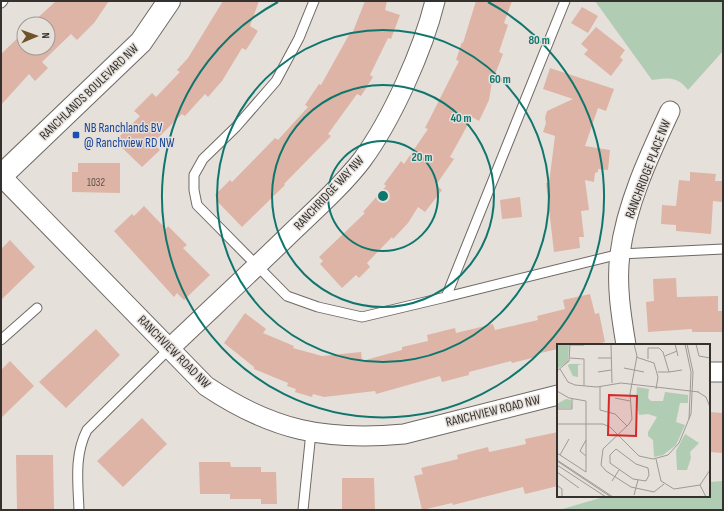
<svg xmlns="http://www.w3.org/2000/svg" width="724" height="511" font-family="'Sofia Sans Condensed',sans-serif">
<rect width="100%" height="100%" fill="#e6e0db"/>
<!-- green -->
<path fill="#b0ccb3" d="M 595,1 L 723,1 L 723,51 L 688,90 C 677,76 668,78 652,80 Z
M 723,481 L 723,510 L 559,510 L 607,496 L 709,496 L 709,482 Z"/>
<!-- building -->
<path fill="#ddb4a5" d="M 56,1 L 109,1 L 94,23 L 77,40 L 71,34 L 42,62 L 48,68 L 35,81 L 29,74 L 1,105 L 1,54 L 24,32 L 24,48 L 48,48 L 48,24 L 31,24 Z
M 223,1 L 259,1 L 250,26 L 258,31 L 246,50 L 242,48 L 222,81 L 208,97 L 205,94 L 185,116 L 182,114 L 153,143 L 160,150 L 142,167 L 115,141 L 140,116 L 134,111 L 152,93 L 156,97 L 180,72 L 177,70 L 188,58 Z
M 365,1 L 387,1 L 385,10 L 400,15 L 391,39 L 388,38 L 370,75 L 373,77 L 361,96 L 357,94 L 328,134 L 331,136 L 284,184 L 285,185 L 242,227 L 216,200 L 218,199 L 215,195 L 230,180 L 232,182 L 275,138 L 278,140 L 308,107 L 305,105 L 319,84 L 321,85 L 350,33 L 352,34 Z
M 476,1 L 512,1 L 504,23 L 508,25 L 499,52 L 503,54 L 492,82 L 489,100 L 479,121 L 472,117 L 450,157 L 454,159 L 436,185 L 442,190 L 425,212 L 418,207 L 408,223 L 393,239 L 392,237 L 367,263 L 370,267 L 359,278 L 356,275 L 342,288 L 320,264 L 323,261 L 319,257 L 365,213 L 363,212 L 386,186 L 384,184 L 401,161 L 404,164 L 428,129 L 425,128 L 459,61 L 456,60 L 462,42 L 463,43 Z
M 582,7 L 598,16 L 588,33 L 571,23 Z
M 596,27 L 625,50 L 620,57 L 623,60 L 611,76 L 584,54 L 588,50 L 581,44 Z
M 550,68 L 614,89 L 606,111 L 598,108 L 585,146 L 610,150 L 608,170 L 598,169 L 598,172 L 595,173 L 594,182 L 585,180 L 589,210 L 581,211 L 584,237 L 579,237 L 580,248 L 554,252 L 546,183 L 549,183 L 555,136 L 543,132 L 546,123 L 545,118 L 547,111 L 573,99 L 543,89 Z
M 78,163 L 120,163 L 120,193 L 72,192 L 72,172 L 78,172 Z
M 690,172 L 716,174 L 715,181 L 723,181 L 723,202 L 713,201 L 711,234 L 676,231 L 676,225 L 661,224 L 662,205 L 676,206 L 679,180 L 690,181 Z
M 520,197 L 522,217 L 502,219 L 500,200 Z
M 144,206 L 166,229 L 168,226 L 187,245 L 183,248 L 210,275 L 184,300 L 177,293 L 174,297 L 114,231 L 132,214 L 134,216 Z
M 10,240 L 35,267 L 1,300 L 1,249 Z
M 676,278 L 677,297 L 718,296 L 718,311 L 723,311 L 723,332 L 692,332 L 692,329 L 648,332 L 646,302 L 654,301 L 653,279 Z
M 590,294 L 595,314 L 599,313 L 605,342 L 592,345 L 558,345 L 558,349 L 536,354 L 536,357 L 512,363 L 511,361 L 469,372 L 469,375 L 442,382 L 440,376 L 376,394 L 375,391 L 324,397 L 313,394 L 312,397 L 295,392 L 296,389 L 287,386 L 288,383 L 254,369 L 254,367 L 224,343 L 245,313 L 266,329 L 263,333 L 294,346 L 293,348 L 322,356 L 361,352 L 362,361 L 402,350 L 402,347 L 428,341 L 427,335 L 455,328 L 456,333 L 493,324 L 495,330 L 538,320 L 537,316 L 565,309 L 563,300 Z
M 96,329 L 120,355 L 66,408 L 39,382 Z
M 10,361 L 34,386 L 1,418 L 1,370 Z
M 709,412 L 723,413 L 723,453 L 709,452 Z
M 142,418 L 167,444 L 123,487 L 97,461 Z
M 558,432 L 558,486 L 525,494 L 523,487 L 453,505 L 452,503 L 422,510 L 414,476 L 423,474 L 421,468 L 458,459 L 457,455 L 488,447 L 489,452 L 526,444 L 525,439 Z
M 16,455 L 53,455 L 54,510 L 17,510 Z
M 199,462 L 230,462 L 231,467 L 261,467 L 261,472 L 276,472 L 277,504 L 261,504 L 261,499 L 230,499 L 230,494 L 200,494 Z
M 342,478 L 374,478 L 375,510 L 342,510 Z"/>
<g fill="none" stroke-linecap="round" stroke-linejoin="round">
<!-- lane casing -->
<g stroke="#6f6965" stroke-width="11">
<path id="lane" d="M 314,1 L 299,38 L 276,81 L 236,127 L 203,159 L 194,175 L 194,190 L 197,205 L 287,296 L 318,307 L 362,317 L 446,297
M 565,1 L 446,297 L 620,254 L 723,249
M 1,3 L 3,1
M 1,340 L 37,308
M 79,510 C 78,483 74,455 87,430 L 170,348
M 303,510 L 311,432"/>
</g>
<!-- street casing -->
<g stroke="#6f6965" stroke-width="21">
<path id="street" d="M 1,176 L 206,386 C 273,431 325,441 404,434 L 558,395
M 626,345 C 621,315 616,284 620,254 C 626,205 649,156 670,111
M 170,348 C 211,309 252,271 292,232 C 316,209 342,186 362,160 C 392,119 423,50 435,1
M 709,372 L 723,372"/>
</g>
<!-- secondary casing -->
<g stroke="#6f6965" stroke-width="24">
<path id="secondary" d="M 1,176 L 141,42 L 169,1"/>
</g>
<!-- lane -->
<use href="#lane" stroke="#fff" stroke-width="9"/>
<!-- street -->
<use href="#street" stroke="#fff" stroke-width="19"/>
<!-- secondary -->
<use href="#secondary" stroke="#fff" stroke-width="22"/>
</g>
<!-- distance rings -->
<g fill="none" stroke="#0f766e" stroke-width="2">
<circle cx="383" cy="196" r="55"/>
<circle cx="383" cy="196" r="111"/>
<circle cx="383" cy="196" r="166"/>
<path d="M488 2A221 221 0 1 1 278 2"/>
</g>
<!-- markers -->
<rect fill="#1a4fb4" stroke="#e6e0db" stroke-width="1.5" x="72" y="131" width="8" height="8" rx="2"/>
<g text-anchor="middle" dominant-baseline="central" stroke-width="3" stroke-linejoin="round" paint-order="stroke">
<!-- number labels -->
<g font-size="11" fill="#5e524c">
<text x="96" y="182">1032</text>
</g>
<!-- street labels -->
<g font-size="13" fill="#34312f" stroke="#e6e0db">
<text transform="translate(89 92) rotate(-44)">RANCHLANDS BOULEVARD NW</text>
<text transform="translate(648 169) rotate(-69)">RANCHRIDGE PLACE NW</text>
<text transform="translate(329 193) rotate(-47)">RANCHRIDGE WAY NW</text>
<text transform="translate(174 352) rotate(45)">RANCHVIEW ROAD NW</text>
<text transform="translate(493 411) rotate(-14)">RANCHVIEW ROAD NW</text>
</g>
<!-- transit labels -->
<g font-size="13" fill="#164399" stroke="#e6e0db" text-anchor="start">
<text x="84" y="128">NB Ranchlands BV<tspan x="84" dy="15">@ Ranchview RD NW</tspan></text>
</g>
</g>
<!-- overview -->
<g transform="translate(557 344)">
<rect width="153" height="153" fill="#e6e0db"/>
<path d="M 0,0 L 12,0 L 11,18 L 0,25 ZM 12,20 L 26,20 L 21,21 L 21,33 L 16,32 L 11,22 ZM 80,43 L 92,45 L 91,54 L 94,57 L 106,57 L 108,48 L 131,51 L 131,59 L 123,59 L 119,78 L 128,81 L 119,101 L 106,111 L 97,113 L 96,96 L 91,92 L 91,88 L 100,73 L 91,70 L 82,71 L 79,57 ZM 9,55 L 14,56 L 15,64 L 0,64 L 0,60 ZM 128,90 L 142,99 L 133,108 L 134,114 L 130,126 L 120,126 L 119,107 Z" fill="#b0ccb3"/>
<path fill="none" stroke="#9f9a96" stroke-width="1" d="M 54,0 L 55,39M 77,0 L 80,12 L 73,50 L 75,75 L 72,80 L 46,105 L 44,121 L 49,127 L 74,143 L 97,148 L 107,140M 118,0 L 121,12M 128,0 L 134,28 L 132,75M 139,0 L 142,12 L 153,14M 13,1 L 27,1M 108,12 L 120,7M 79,13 L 97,19 L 101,33 L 99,45M 13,14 L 27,15 L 27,41M 41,14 L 54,14M 91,15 L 91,4 L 102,4 L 106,8 L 112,28 L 101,28M 67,24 L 87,28M 3,25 L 11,38 L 18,41 L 40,43 L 64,39 L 142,48M 0,27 L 12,17 L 13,0M 41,28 L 54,26M 112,28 L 125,26M 43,42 L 43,66 L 58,70 L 70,82M 0,47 L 12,54 L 29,57 L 29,128 L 0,109M 141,48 L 149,53 L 153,63M 58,54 L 73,57M 0,65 L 15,65 L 15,55M 0,80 L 46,80 L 53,83 L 82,112 L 96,115 L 111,111 L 122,99 L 134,70 L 136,28 L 130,0M 59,105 L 79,120 L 91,124 L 92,131 L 89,137 L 76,135 L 53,119 L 53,111 ZM 3,111 L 12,95M 29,112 L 23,107 L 29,96M 99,115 L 104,137 L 117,145 L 143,141 L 153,126M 0,116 L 56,153M 0,117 L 54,153M 0,121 L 49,153M 0,128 L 22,144M 55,137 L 62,126M 143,141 L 149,153M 1,142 L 5,145 L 5,153M 77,151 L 81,136"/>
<path fill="#d62828" fill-opacity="0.15" stroke="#d62828" stroke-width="2" d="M 52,51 L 80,52 L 79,92 L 51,91 Z"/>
<rect width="153" height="153" fill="none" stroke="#34312f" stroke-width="2"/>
</g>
<circle cx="383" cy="196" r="6" fill="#0f766e" stroke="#e6e0db" stroke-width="2"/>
<g font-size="12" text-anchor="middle" font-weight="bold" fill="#0f766e" stroke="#e6e0db" stroke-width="3" stroke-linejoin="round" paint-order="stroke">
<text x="539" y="44">80 m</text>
<text x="500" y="83">60 m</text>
<text x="461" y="122">40 m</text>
<text x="422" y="161">20 m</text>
</g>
<!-- border -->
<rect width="724" height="511" fill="none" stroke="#34312f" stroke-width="4"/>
<!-- north arrow -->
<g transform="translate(36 36) rotate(88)"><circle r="19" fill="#e6e0db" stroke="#9f9a96"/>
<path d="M0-3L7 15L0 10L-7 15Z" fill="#6f5326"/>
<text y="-6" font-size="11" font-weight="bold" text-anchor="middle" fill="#34312f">N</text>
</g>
</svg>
